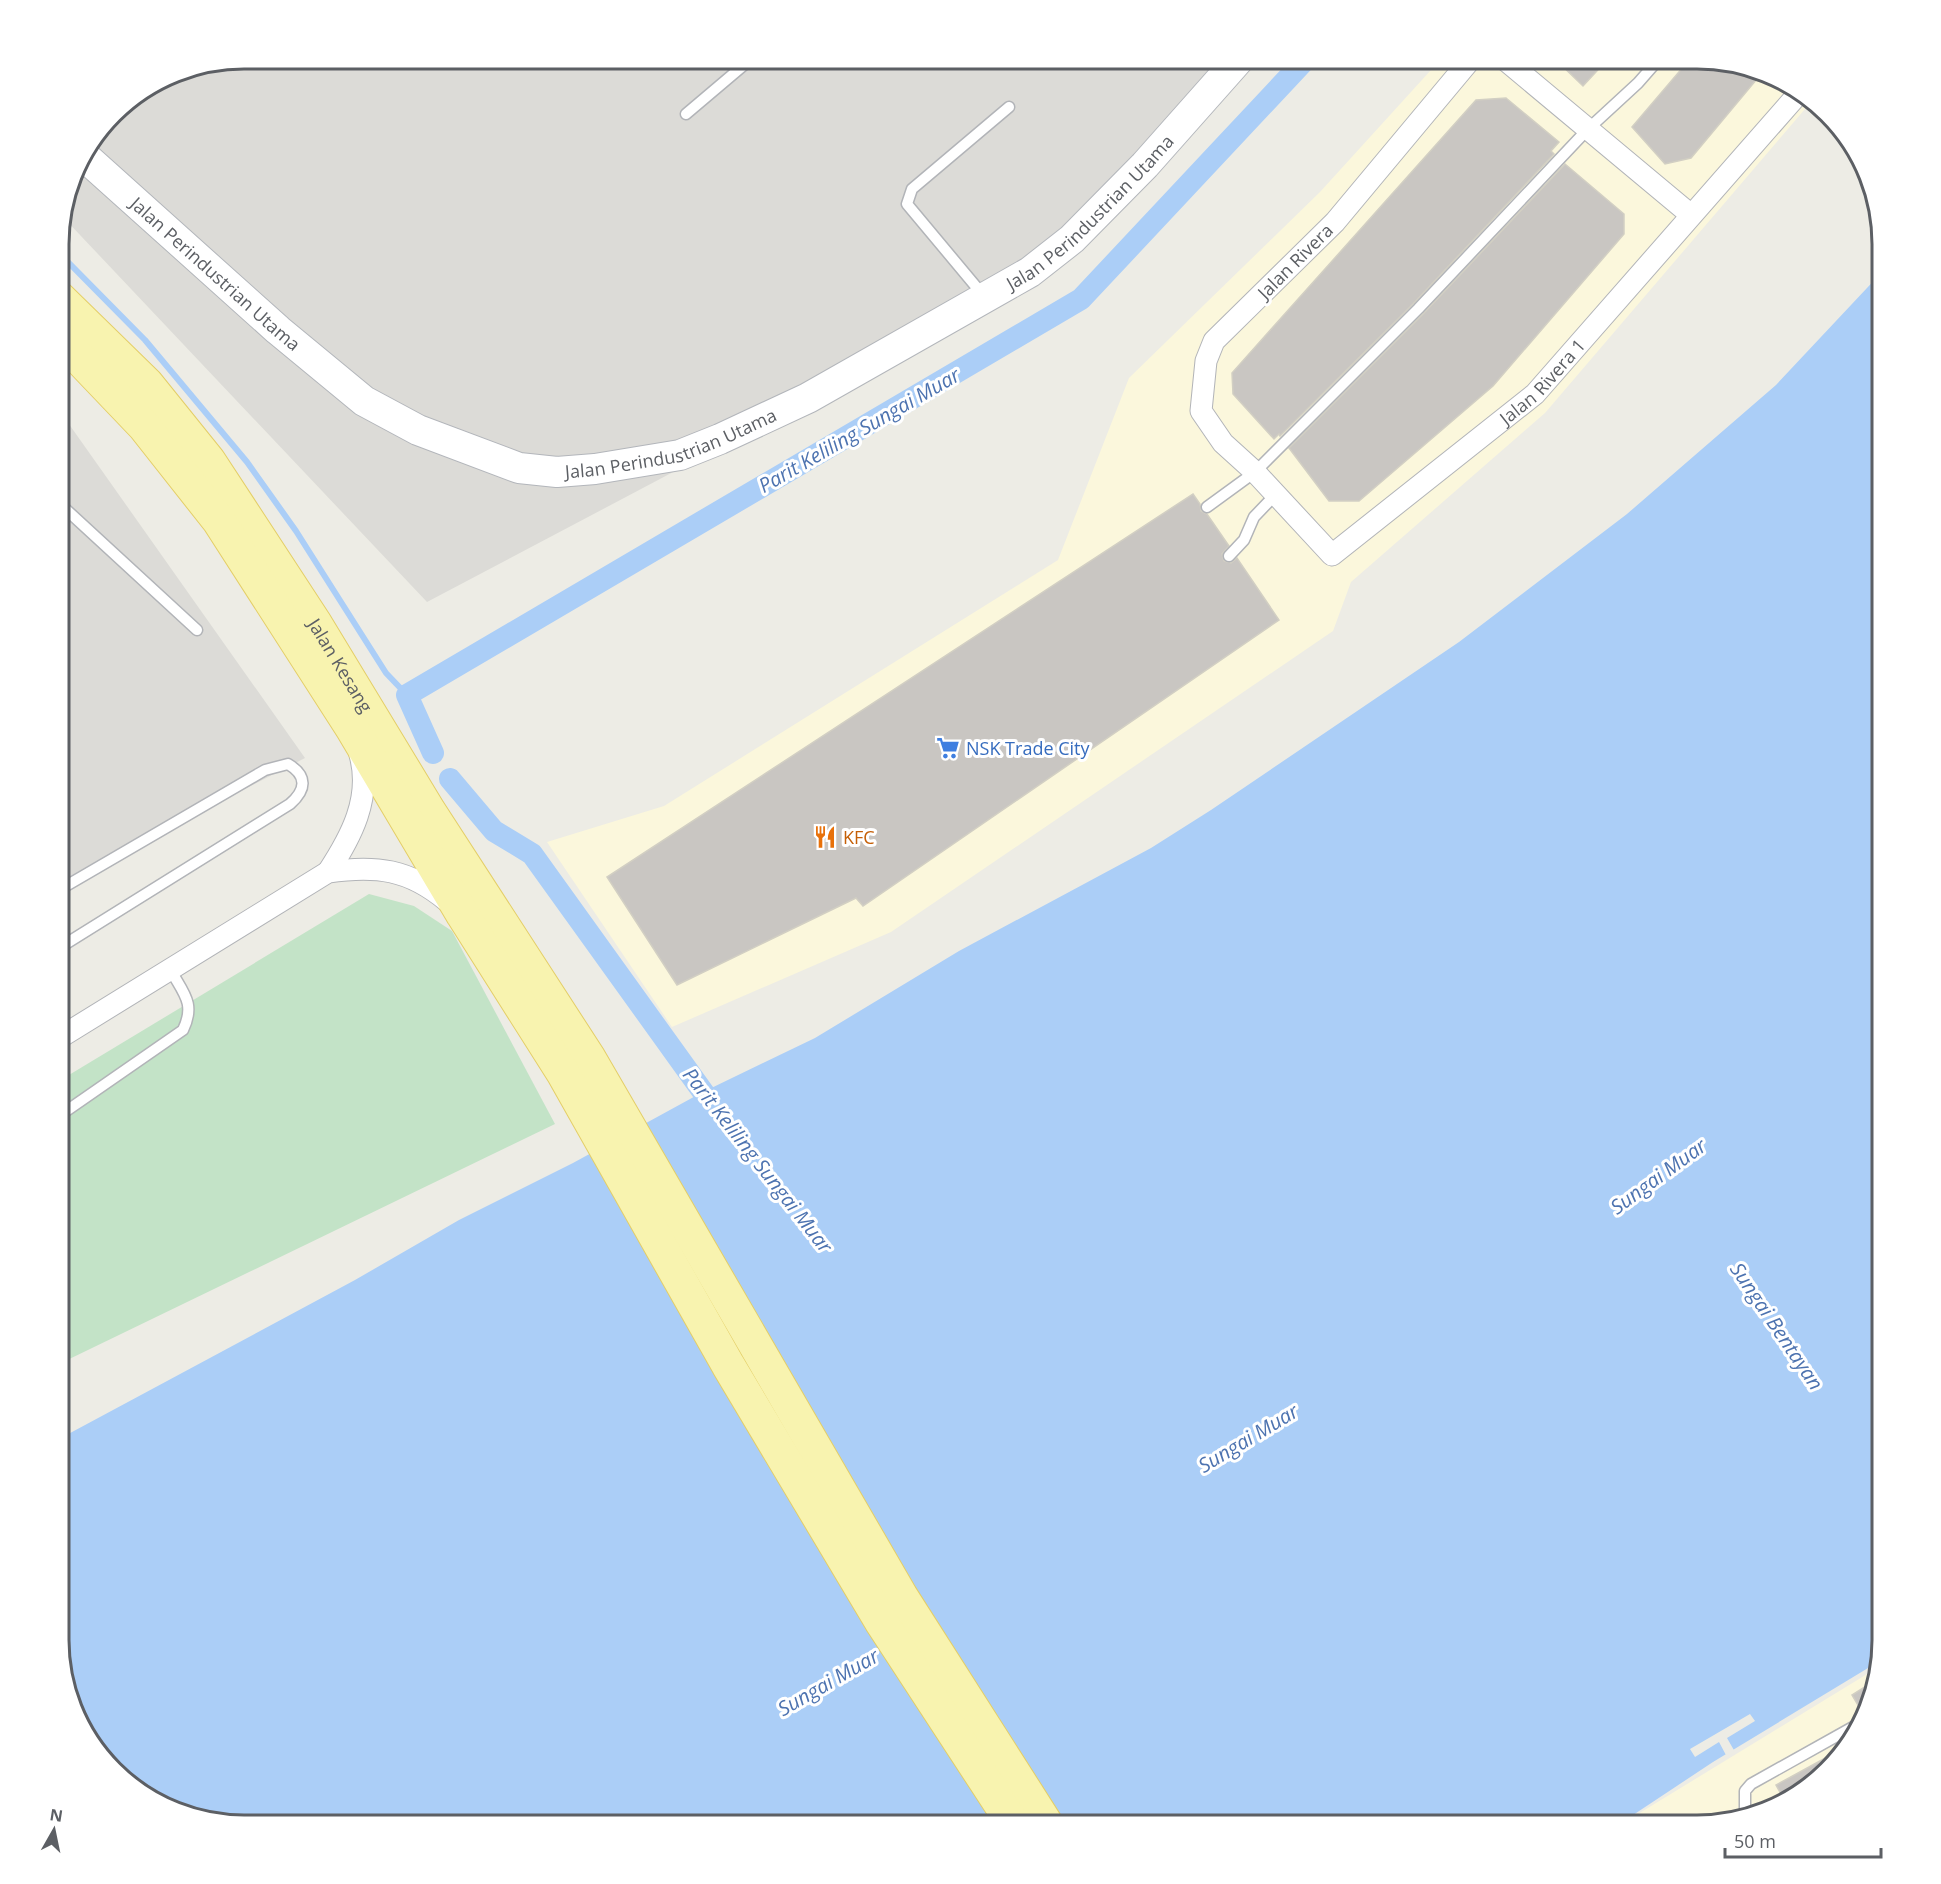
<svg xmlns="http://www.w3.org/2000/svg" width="1941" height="1884" font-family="'Open Sans',sans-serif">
<rect width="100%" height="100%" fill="#edece5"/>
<!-- commercial -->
<path fill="#fbf7dc" d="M 1441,59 L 1709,59 L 1779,77 L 1811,102 L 1545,413 L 1351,582 L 1333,631 L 891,932 L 672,1027 L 547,842 L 664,806 L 1058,560 L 1129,378 L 1320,192 Z
M 1877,1668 L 1868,1712 L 1820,1779 L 1768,1812 L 1698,1825 L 1620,1825 Z"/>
<!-- industrial -->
<path fill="#dcdbd7" d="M 244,59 L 1260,59 L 1056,270 L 427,602 L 63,217 L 78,161 L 121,105 L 173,72 Z
M 59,410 L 305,758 L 59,885 Z"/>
<!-- green -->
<path fill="#c3e3c7" d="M 369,894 L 414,906 L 452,931 L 555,1124 L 59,1364 L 59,1081 Z"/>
<!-- water -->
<path fill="#abcef7" d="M 1882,272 L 1882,1640 L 1878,1662 L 1713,1762 L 1618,1825 L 244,1825 L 172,1811 L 105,1763 L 72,1711 L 59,1641 L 59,1439 L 355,1280 L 459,1220 L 573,1163 L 701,1093 L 815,1038 L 959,951 L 1151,848 L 1211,810 L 1459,642 L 1627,514 L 1776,385 Z"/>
<!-- pier -->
<path fill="#edece5" d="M 1750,1714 L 1755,1721 L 1727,1738 L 1735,1752 L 1727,1757 L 1719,1742 L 1695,1757 L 1690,1749 Z"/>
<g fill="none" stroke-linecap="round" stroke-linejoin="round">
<!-- stream -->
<path stroke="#abcef7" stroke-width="6" d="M 59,253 L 145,340 L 247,462 L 296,531 L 386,673 L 407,695"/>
<!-- canal -->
<path stroke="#abcef7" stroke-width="22" d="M 433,753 L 407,695 L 1081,299 L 1306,59
M 450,779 L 494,831 L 532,854 L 721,1117"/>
</g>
<!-- building -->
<path fill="#c9c6c2" stroke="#d2cfc3" stroke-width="1.5" d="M 1555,59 L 1608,59 L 1583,86 Z
M 1690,59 L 1709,59 L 1762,73 L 1691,158 L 1665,164 L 1632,127 Z
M 1506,98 L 1559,142 L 1551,151 L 1554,154 L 1413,304 L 1280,436 L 1279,434 L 1274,439 L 1233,394 L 1232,373 L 1476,100 Z
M 1565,164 L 1624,214 L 1624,234 L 1493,386 L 1359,501 L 1329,501 L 1289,448 L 1423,314 Z
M 1193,494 L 1200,504 L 1201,511 L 1207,514 L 1229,546 L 1222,554 L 1224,561 L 1231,563 L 1237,558 L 1279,620 L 863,906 L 856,898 L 677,985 L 607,877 Z
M 1874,1681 L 1868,1712 L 1865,1717 L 1852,1695 Z
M 1840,1750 L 1820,1779 L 1785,1801 L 1776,1785 Z"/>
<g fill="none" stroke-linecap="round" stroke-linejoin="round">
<!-- lane casing -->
<g stroke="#b2b4b8" stroke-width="13">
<path id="lane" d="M 686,114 L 751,59
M 983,295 L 907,204 L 912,189 L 1009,107
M 59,503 L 197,630
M 1207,507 L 1255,472 L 1418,309 L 1587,130 L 1638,83 L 1659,59
M 1229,556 L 1244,540 L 1254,517 L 1276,494
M 59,948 L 290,804 C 306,790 308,776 288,764 L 265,770 L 59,890
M 59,1116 L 183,1030 C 196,1003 183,993 170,969
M 1745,1816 L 1745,1791 L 1751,1784 L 1853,1727"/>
</g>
<!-- street casing -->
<g stroke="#b2b4b8" stroke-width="23">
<g id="street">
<path id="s1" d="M 1471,59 L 1335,222 L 1214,341 L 1206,361 L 1201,411 L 1223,443 L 1255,472 L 1332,555 L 1535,394 L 1799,93"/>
<path d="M 1504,59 L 1691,215"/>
<path d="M 328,872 C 351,837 372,798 360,755"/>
<path d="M 59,1038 L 328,872 C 376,865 409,869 447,901"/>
</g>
</g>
<!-- secondary casing -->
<g stroke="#b3b6bb" stroke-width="32">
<g id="secondary">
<path id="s2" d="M 83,155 L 278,330 L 364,401 L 418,430 L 519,468 L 557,472 L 595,469 L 680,455 L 720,439 L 808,398 L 1030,272 L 1072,239 L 1145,165 L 1239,59"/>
</g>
</g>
<!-- primary casing -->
<g stroke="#e4ce67" stroke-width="35">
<g id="primary">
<path id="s3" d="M 59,298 L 147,384 L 209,461 L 315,623 L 429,811 L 589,1058 L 901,1596 L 1047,1825"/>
<path d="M 59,337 L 144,426 L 219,521 L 352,728 L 463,915 L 563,1073 L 728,1365 L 882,1623 L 1014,1825"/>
</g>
</g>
<!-- lane -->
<use href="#lane" stroke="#fff" stroke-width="10"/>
<!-- street -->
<use href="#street" stroke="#fff" stroke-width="21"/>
<!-- secondary -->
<use href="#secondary" stroke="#fff" stroke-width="30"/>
<!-- primary -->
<use href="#primary" stroke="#f8f3af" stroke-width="33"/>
</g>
<!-- icons -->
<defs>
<g id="supermarket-bare" transform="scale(1.8)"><path d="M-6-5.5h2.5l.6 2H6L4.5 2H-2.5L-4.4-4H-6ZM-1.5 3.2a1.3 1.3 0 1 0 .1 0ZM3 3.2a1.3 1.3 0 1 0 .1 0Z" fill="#3f7fe0" stroke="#fff" stroke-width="2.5" paint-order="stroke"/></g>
<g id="restaurant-bare" transform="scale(1.8)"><path d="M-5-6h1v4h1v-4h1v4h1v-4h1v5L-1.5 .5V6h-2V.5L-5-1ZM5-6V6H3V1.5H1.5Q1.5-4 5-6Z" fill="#e8710a" stroke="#fff" stroke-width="2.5" paint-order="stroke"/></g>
</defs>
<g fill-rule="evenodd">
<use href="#supermarket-bare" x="948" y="748"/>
<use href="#restaurant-bare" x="825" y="837"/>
</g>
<g text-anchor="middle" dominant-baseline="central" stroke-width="6" stroke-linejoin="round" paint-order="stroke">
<!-- street labels -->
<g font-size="18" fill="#5c5f64" stroke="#fff">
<text stroke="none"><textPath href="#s2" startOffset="1185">Jalan Perindustrian Utama</textPath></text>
<text transform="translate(1295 261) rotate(-45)">Jalan Rivera</text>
<text stroke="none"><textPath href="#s2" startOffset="178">Jalan Perindustrian Utama</textPath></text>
<text stroke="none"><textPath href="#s1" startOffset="922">Jalan Rivera 1</textPath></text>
<text stroke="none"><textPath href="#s2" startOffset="699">Jalan Perindustrian Utama</textPath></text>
<text stroke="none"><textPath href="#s3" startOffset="465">Jalan Kesang</textPath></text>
</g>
<!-- shop labels -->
<g font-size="18" fill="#366cbe" stroke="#fff" text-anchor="start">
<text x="966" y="748">NSK Trade City</text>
</g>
<!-- food labels -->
<g font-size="18" fill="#c56008" stroke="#fff" text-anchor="start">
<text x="843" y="837">KFC</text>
</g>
<!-- water labels -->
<g font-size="20" font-style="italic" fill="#4d73b0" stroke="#fff">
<text transform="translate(859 430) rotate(-30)">Parit Keliling Sungai Muar</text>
<text transform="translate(758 1160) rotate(52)">Parit Keliling Sungai Muar</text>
<text transform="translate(1658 1176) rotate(-36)">Sungai Muar</text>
<text transform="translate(1777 1326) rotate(56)">Sungai Bentayan</text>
<text transform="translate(1248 1438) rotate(-31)">Sungai Muar</text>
<text transform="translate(828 1682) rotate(-30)">Sungai Muar</text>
</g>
</g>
<!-- crop -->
<path d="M0 0H1941V1884H0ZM244 69H1697A175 175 0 0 1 1872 244V1640A175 175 0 0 1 1697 1815H244A175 175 0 0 1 69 1640V244A175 175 0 0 1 244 69Z" fill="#fff" fill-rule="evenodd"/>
<path fill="none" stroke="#5c5f64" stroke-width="3" d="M244 69H1697A175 175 0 0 1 1872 244V1640A175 175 0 0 1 1697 1815H244A175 175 0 0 1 69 1640V244A175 175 0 0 1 244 69Z"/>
<!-- north arrow -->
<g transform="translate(54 1830) rotate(9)" stroke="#ffffff" stroke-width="4.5" paint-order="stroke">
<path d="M0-4.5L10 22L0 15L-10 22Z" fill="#5c5f64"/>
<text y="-9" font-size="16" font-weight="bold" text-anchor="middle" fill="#5c5f64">N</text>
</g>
<!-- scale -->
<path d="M1725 1848v9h156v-9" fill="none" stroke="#5c5f64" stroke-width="3"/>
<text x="1734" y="1848" font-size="18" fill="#5c5f64" stroke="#ffffff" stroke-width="4.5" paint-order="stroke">50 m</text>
</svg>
